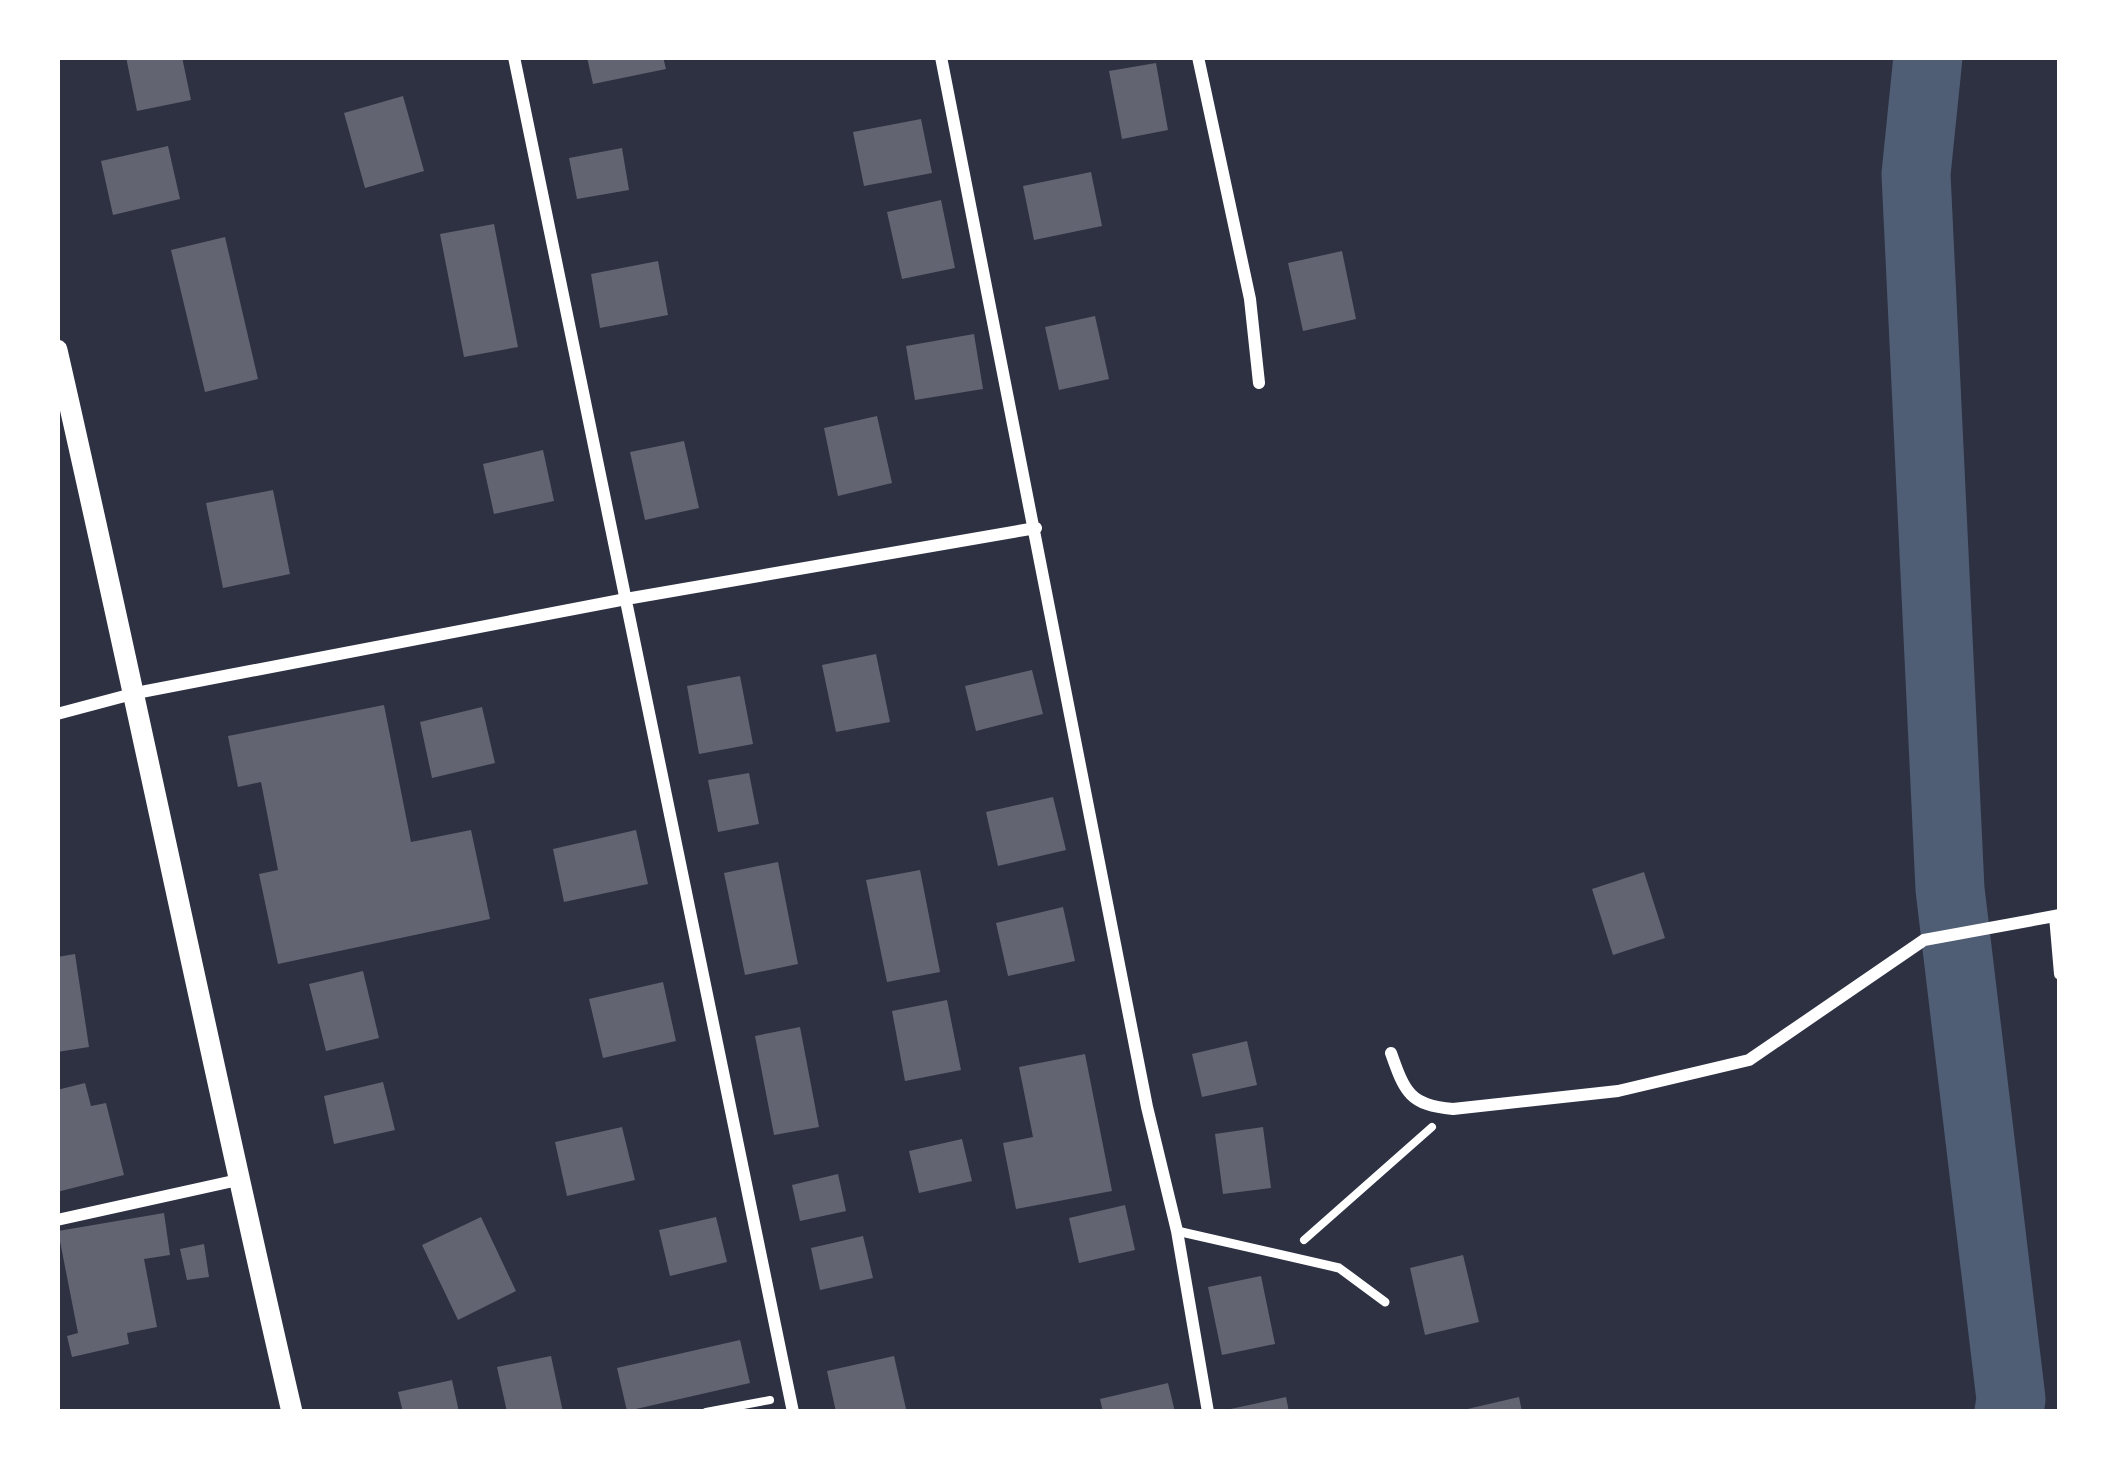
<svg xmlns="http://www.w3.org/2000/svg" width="2117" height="1469" font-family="'Nunito Sans',sans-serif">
<rect width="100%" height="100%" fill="#2d3142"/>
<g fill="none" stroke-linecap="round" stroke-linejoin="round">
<!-- river -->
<path stroke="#4f5d75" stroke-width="69" d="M 1928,57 L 1916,174 L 1950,889 L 2011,1399 L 2009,1412"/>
</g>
<!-- building -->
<path fill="#626471" d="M 126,57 L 182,57 L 191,100 L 137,111 Z
M 587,57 L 663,57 L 666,69 L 593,84 Z
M 1156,63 L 1168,130 L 1122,139 L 1109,71 Z
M 403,96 L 424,171 L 365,188 L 344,113 Z
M 921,119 L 932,173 L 864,186 L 853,132 Z
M 168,146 L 180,199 L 113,215 L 101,161 Z
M 622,148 L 629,190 L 577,199 L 569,158 Z
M 1091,172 L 1102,226 L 1034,240 L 1023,186 Z
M 941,200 L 955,268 L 902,279 L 887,212 Z
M 494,224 L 518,347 L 464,357 L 440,234 Z
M 225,237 L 258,379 L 205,392 L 171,250 Z
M 1342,251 L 1356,319 L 1303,331 L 1288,263 Z
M 658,261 L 668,315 L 600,328 L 591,274 Z
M 1095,316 L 1109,379 L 1059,390 L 1045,327 Z
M 974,334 L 983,389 L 915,400 L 906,346 Z
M 877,416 L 892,483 L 838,496 L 824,428 Z
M 684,441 L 699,508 L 645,520 L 630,452 Z
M 543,450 L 554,501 L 494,514 L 483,464 Z
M 273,490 L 290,574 L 223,588 L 206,503 Z
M 876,654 L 890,722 L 836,732 L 822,665 Z
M 1032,670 L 1043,714 L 976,731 L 965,686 Z
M 740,676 L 753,744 L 699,754 L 687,686 Z
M 384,705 L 411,842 L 471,830 L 490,919 L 278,964 L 259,874 L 278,870 L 261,782 L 238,787 L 228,736 Z
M 482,707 L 495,763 L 432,778 L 420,722 Z
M 749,773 L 759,824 L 718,832 L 708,780 Z
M 1053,797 L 1066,850 L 998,866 L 986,812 Z
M 636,830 L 648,884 L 564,902 L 553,849 Z
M 778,862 L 798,964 L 745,975 L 724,873 Z
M 920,870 L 940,972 L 887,982 L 866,880 Z
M 1644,872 L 1665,938 L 1613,955 L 1592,889 Z
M 1063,907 L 1075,961 L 1008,976 L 996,923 Z
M 75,954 L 89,1047 L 57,1052 L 57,957 Z
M 363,971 L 379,1038 L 326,1051 L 309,984 Z
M 663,982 L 676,1041 L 603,1058 L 589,999 Z
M 947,1000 L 961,1070 L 905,1081 L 892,1011 Z
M 800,1027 L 819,1127 L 774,1135 L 755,1036 Z
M 1247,1041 L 1257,1085 L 1202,1097 L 1192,1054 Z
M 1085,1054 L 1112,1191 L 1016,1209 L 1003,1143 L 1033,1137 L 1019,1067 Z
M 383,1082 L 395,1130 L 334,1144 L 324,1096 Z
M 85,1083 L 91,1106 L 106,1103 L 124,1175 L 57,1192 L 57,1090 Z
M 622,1127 L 635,1180 L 567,1196 L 555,1142 Z
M 1263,1127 L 1271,1188 L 1223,1194 L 1215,1134 Z
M 962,1139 L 972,1181 L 919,1193 L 909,1151 Z
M 838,1174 L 846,1211 L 800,1221 L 792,1185 Z
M 1125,1205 L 1135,1250 L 1079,1263 L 1069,1218 Z
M 164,1213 L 170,1255 L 144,1259 L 157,1327 L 127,1333 L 129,1344 L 72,1357 L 67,1336 L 78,1333 L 58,1231 Z
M 481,1217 L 516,1291 L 458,1320 L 422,1245 Z
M 716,1217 L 727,1262 L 670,1276 L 659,1230 Z
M 863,1236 L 873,1278 L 820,1290 L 811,1248 Z
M 204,1244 L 209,1277 L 187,1280 L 180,1249 Z
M 1463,1255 L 1479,1322 L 1425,1335 L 1410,1268 Z
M 1261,1276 L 1275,1344 L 1222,1355 L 1208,1287 Z
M 740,1340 L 750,1383 L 627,1411 L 617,1368 Z
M 551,1356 L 563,1412 L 507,1412 L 497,1367 Z
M 894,1356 L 906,1409 L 836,1412 L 827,1371 Z
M 452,1380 L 459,1412 L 403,1412 L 398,1392 Z
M 1168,1383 L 1175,1412 L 1103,1412 L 1100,1399 Z
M 1286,1397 L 1289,1412 L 1226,1412 L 1226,1410 Z
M 1519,1397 L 1522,1412 L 1463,1412 L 1463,1410 Z"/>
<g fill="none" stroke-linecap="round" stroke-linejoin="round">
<!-- path -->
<path stroke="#fff" stroke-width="8" d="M 1304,1240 L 1432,1127
M 706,1412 L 770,1400"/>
<!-- service -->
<path stroke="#fff" stroke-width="9" d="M 1177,1231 L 1339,1268 L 1385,1302"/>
<!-- minor -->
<path stroke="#fff" stroke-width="12" d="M 514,57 L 793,1412
M 941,57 L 1147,1107 L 1177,1231 L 1208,1412
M 1198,57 L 1250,299 L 1259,383
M 57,714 L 136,693 L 626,599 L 1036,528
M 2055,916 L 2060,974
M 1391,1053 C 1405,1093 1410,1105 1453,1109 L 1618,1091 L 1749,1060 L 1924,940 L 2060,915
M 57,1220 L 238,1180"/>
<!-- tertiary -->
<path stroke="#fff" stroke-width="21" d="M 57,350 C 138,704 210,1059 292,1412"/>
</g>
<!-- border -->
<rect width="2117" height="1469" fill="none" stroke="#ffffff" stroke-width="120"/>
</svg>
